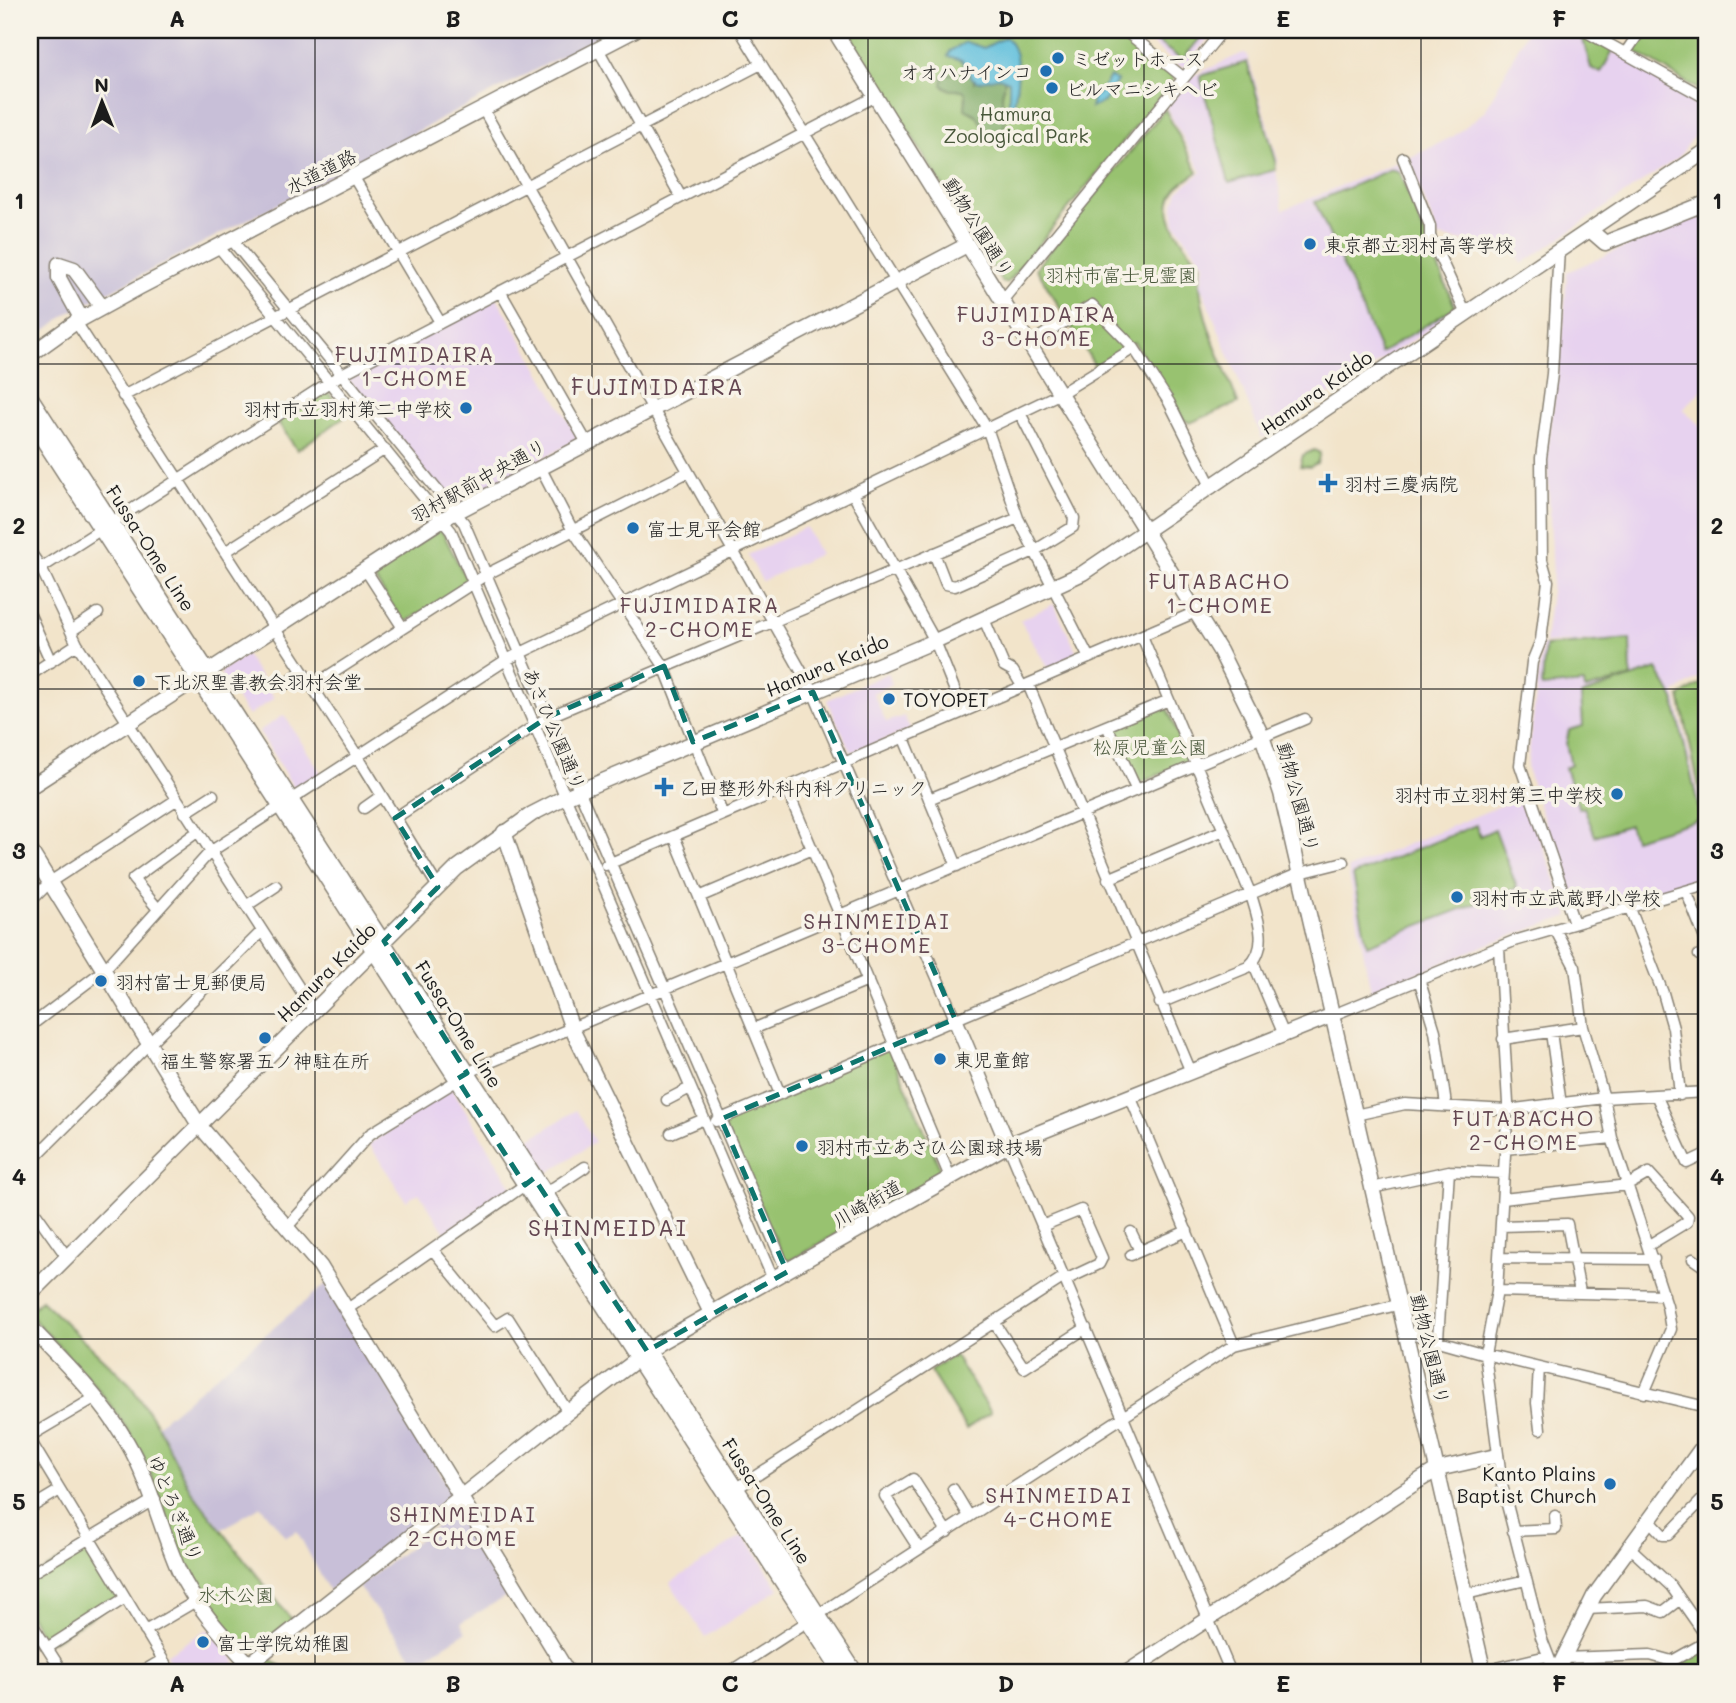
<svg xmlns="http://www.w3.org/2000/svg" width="1736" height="1703" font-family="Mali,'Klee One',sans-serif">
<rect width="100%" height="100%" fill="#f7f3e8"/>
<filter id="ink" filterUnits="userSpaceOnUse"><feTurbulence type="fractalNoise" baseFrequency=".0143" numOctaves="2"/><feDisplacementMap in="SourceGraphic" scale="14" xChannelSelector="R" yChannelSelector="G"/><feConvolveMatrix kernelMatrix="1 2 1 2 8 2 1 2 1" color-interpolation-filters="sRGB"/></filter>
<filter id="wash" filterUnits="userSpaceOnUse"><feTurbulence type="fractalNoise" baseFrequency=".00686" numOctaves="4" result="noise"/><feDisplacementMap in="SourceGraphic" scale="28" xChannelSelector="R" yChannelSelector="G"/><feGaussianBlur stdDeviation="1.57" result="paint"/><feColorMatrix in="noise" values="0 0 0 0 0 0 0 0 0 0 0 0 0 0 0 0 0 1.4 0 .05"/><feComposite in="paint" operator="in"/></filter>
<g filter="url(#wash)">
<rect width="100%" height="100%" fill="#f2e4ca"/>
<!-- built -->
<path fill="#e7d2ef" d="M 1134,30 L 1215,30 L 1186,66 L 1181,67 Z
M 1527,30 L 1570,30 L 1582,36 L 1591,69 L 1601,73 L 1614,51 L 1706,104 L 1706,119 L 1679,157 L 1522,264 L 1514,249 L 1438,237 L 1409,158 L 1454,136 L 1485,111 Z
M 1243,53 L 1247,54 L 1278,160 L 1276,171 L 1283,210 L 1397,162 L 1458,311 L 1262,438 L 1201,286 L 1204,264 L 1175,223 L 1173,206 L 1178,191 L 1202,172 L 1166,107 L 1190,77 Z
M 1706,212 L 1706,386 L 1683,409 L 1706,431 L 1706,674 L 1675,692 L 1706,829 L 1706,877 L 1575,915 L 1527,768 L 1542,645 L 1605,639 L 1545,643 L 1553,574 L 1547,456 L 1563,332 L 1567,272 Z
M 496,296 L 579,439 L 452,506 L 347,378 Z
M 806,527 L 820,554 L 762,581 L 748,555 Z
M 1054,604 L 1079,657 L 1049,670 L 1020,620 Z
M 246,655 L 274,698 L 248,716 L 221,676 L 222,670 Z
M 888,673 L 892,684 L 873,693 L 886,722 L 904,716 L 911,730 L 851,752 L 827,700 Z
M 284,715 L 321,773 L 295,790 L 259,731 Z
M 1524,796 L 1569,916 L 1493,942 L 1371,992 L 1348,869 Z
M 452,1088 L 512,1187 L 446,1234 L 419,1193 L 406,1201 L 369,1144 Z
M 576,1110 L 595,1142 L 545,1175 L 524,1143 Z
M 744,1535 L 779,1589 L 705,1637 L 670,1583 Z
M 208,1629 L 235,1660 L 235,1667 L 227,1673 L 176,1673 L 166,1655 Z"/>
<!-- industrial -->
<path fill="#c8bfd8" d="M 30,30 L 612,30 L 70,312 L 30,342 Z
M 326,1284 L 451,1490 L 450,1495 L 329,1591 L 297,1531 L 286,1537 L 261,1506 L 222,1529 L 191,1491 L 157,1425 Z
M 458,1509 L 463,1510 L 513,1592 L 461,1623 L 466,1632 L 417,1662 L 358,1587 Z"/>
<!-- green -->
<path fill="#98c26f" stroke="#5a6f46" stroke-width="2" d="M 846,30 L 1116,30 L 1173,74 L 1173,81 L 1007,283 L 1002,282 Z
M 1141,30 L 1207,30 L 1182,60 Z
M 1645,30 L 1706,30 L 1706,94 L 1634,51 Z
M 1582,36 L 1613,50 L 1601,73 L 1591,68 Z
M 1247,62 L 1276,161 L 1275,170 L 1229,183 L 1200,76 Z
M 1165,109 L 1198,172 C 1191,177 1181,183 1176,189 C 1156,214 1185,244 1200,264 C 1195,310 1222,360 1238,403 L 1190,423 L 1184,420 L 1134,342 L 1095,366 L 1036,268 Z
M 1391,169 L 1399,172 L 1455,307 L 1381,353 L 1315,202 Z
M 325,388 L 346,416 L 297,450 L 276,419 Z
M 1314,450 L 1320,453 L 1317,463 L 1310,467 L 1300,466 L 1303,455 Z
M 441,529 L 469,585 L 403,623 L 371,573 Z
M 1630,639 L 1631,677 L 1585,690 L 1584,683 L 1542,687 L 1545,646 Z
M 1657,669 L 1674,699 L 1701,819 L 1634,839 L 1629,825 L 1595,836 L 1584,807 L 1579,809 L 1565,768 L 1571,765 L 1566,744 L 1569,730 L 1583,726 L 1581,695 Z
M 1706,681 L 1706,795 L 1701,797 L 1680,696 Z
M 1165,703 L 1189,762 L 1135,785 L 1108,726 Z
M 1476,825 L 1480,836 L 1495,829 L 1517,888 L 1367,945 L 1353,875 Z
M 889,1046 L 942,1173 L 786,1263 L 721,1121 Z
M 41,1300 L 129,1383 L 157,1425 L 191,1491 L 292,1620 L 253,1651 L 247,1650 C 225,1625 200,1600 186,1569 C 169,1531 161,1490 141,1453 C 113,1400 72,1359 30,1316 L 30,1311 Z
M 954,1355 L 991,1412 L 966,1429 L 930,1371 Z
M 86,1545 L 119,1595 L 118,1600 L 51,1642 L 45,1642 L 30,1616 L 30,1579 Z
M 1706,1646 L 1706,1673 L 1664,1673 L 1671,1666 Z
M 270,1658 L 289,1673 L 267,1673 L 263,1663 Z"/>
<!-- forest -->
<path fill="#7aa862" stroke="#4b623f" stroke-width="2" d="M 967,69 L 973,73 L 974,82 L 981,74 L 1004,78 C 1006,86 1003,88 1002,95 C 1001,113 1012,112 1000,136 L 991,138 L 976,115 L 965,109 L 966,94 L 963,90 L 950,90 L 942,85 L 943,76 Z"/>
<!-- water -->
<path fill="#5fbfdd" stroke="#3e6e7c" stroke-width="2" d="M 1005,37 C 1025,53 1016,92 1013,110 L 1009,109 L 1009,81 L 999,77 L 978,82 L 971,77 L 962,60 L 948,56 L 950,51 L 966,42 L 984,48 Z
M 1110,77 L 1117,81 L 1104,102 L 1091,108 L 1094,95 L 1098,94 Z"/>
</g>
<g filter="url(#ink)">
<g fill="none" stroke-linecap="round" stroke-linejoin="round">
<!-- street casing -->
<g stroke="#878073" stroke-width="13">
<path id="street" d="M 740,30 L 987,428 L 1018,518 L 1089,658
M 1124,30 L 1184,78
M 1583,30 L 1706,98
M 598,49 L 681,197
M 1626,52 L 1641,30
M 483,109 L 813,692 L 955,1019
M 1403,158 L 1430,226 L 1430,236 L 1465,312
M 353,176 L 440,322
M 231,239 L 464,523 L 787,1272
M 218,246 L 451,531 L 773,1279
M 1559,249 L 1552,374 L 1541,458 L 1542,560 L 1548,581 L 1541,640 L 1532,662 L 1520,765 L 1574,923
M 500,291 L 587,443
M 1002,301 L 1223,30
M 76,322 L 358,757 L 438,887
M 1030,343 L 1092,305 L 1134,348 L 1169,402 L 1212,488
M 123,396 C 336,285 548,174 761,64
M 540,467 L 572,529 L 664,666 L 722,813
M 853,494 L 935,641 L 963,711
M 30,552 L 41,568 L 77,644 L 314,1011
M 225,552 L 385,449
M 934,553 L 946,584 L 955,586 L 1034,551 L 1073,527 L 1074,518 L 1020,413
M 41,568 L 342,374 L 876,96
M 365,569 L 403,628
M 30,615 L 51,662
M 984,619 L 1004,666 L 1013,671 L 1022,686
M 71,631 L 98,613
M 1142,636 L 1251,895 C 1258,918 1270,948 1248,967 L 1160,1003
M 30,675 L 77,644
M 1028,684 L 1191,1072
M 284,685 L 301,672
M 311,687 L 487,574 L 688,472
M 1107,726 L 1136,789
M 903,736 L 957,866
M 786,787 L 950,1177
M 929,799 L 1169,700
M 364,808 L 381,796
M 185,813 L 213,795
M 395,818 L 548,717 L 1018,518
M 674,836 L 780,1094
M 606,865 L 1196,612
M 1108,879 L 1224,830
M 1686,891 L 1706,941
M 699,897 L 812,849
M 30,902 L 50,882 L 176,800
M 246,906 L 276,886
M 1629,906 L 1663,993 L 1673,1028 L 1680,1095
M 158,909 L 133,879 L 197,832
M 1555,929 L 1575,967 L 1583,1027 L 1604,1098 L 1612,1138 L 1667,1306 L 1671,1329 L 1644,1393
M 1499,948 L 1508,1103 L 1497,1291 L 1485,1354 L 1502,1485 L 1541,1637 L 1555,1673
M 1699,955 L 1706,952
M 1253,962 L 1284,1035
M 1419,979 L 1435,1031 L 1446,1105
M 1333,1015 L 1514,941 L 1706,885
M 30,1026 L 104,970 L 210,852 L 506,660 L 1061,393 L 1134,348
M 753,1029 L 868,981
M 1551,1032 L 1561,1105
M 1503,1039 L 1583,1027
M 1656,1095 L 1687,1163 L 1706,1154
M 1130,1096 L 1234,1345
M 667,1100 L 690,1088
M 1355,1115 L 1405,1104 L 1507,1110 L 1604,1098 L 1706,1092
M 716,1121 L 1300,873 L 1344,862
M 671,1133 L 704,1119
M 1008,1145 L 1231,1673
M 1505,1149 L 1612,1138
M 30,1162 L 262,931
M 1372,1188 L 1449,1171 L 1504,1173
M 544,1194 L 585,1167
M 1503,1199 L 1628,1185 L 1649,1173 L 1688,1216 L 1687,1222 L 1649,1245
M 30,1205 L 67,1257
M 1042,1226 L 1081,1210 L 1102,1258 L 1099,1264 L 1065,1280
M 1501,1226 L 1567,1224 L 1580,1292
M 287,1227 L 370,1134 L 479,1067 L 1305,719
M 1131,1232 L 1140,1251
M 433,1250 L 495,1326 L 508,1318 L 568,1412
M 1131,1255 L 1187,1231
M 1499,1258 L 1654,1259
M 1693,1259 L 1706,1268
M 1497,1291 L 1664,1295
M 346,1310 L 529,1182
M 994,1322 L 1024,1368 L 1086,1328
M 1407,1332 L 1485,1354 L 1706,1407
M 1438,1339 L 1449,1171
M 1539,1367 L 1537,1403 L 1540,1429
M 30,1436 L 96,1397
M 30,1440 L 171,1673
M 953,1489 L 969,1516
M 731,1492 L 1064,1277
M 30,1508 L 60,1490
M 1648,1519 L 1663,1535 L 1668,1535 L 1706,1496
M 1513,1531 L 1556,1529 L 1555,1516
M 1628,1546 L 1671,1586 L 1706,1636
M 919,1549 L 885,1496 L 913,1479 L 947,1532
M 30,1574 L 155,1499
M 1466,1594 L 1526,1580
M 1587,1609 L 1647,1606 L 1663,1612 L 1680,1599
M 30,1621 L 63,1673
M 145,1631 L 196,1601
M 47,1648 L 125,1598
M 1563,1658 L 1650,1655 L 1672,1661 L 1706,1642
M 1484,1671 L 1547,1656
M 140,1673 L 162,1660
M 728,1673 L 1234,1345 L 1401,1304"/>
</g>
<!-- secondary casing -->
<g stroke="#878073" stroke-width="17">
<path id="secondary" d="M 834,30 L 1220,651 L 1262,736 L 1281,793 L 1484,1673
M 1590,230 L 1605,243 L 1706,203
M 81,318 L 59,278 L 59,264 L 74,269 L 102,307
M 30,355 L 76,322 L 138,288 L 635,30
M 30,396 L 856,1673
M 30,420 L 841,1673
M 30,787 L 443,519 L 967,245
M 504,832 L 572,1029 L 711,1313
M 30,850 L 199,1125 L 320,1266 L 568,1673
M 955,1019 L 1008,1145
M 30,1294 L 457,868 L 532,814 L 565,797 L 935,641 L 1083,573 L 1706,151
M 30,1327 C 65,1363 101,1398 127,1442 C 151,1483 160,1528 179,1571 C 197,1610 229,1642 257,1673
M 238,1673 L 568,1412 L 659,1343 L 1008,1145 L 1333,1015
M 1126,1673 L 1420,1480 L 1438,1469 L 1496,1456
M 1556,1673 L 1594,1596 L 1706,1442"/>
</g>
<!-- street -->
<use href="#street" stroke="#fff" stroke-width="10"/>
<!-- secondary -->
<use href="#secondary" stroke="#fff" stroke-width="14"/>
</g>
</g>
<!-- marked area -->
<path fill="none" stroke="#0f766e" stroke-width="5" stroke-dasharray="14 9" stroke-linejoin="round" d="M 664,666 L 693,742 L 813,692 L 955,1019 L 721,1119 L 787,1272 L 647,1351 L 534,1178 L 525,1185 L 457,1079 L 467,1073 L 384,941 L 438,887 L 395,818 L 548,717 Z"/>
<!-- grid -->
<path fill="none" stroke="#1c1c1c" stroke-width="2" stroke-opacity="0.55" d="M 315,30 L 315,1673M 592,30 L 592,1673M 868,30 L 868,1673M 1144,30 L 1144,1673M 1421,30 L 1421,1673M 30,364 L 1706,364M 30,689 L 1706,689M 30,1014 L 1706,1014M 30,1339 L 1706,1339"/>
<!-- markers -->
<g fill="#1f6fb2" stroke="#f7f3e8" stroke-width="2.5">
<circle cx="1058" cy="58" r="7"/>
<circle cx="1046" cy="71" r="7"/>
<circle cx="1052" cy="88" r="7"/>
<circle cx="1310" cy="244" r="7"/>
<circle cx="466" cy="408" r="7"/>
<path d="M1324.5 472.5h7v7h7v7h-7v7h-7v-7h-7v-7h7z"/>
<circle cx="633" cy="528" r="7"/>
<circle cx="139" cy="681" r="7"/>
<circle cx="889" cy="699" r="7"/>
<path d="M660.5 776.5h7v7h7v7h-7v7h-7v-7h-7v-7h7z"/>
<circle cx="1617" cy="794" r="7"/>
<circle cx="1457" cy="897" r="7"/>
<circle cx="101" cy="981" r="7"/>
<circle cx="265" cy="1038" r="7"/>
<circle cx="940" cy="1059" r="7"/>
<circle cx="802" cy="1146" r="7"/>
<circle cx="1610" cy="1484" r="7"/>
<circle cx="203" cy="1642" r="7"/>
</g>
<g text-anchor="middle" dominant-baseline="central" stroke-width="7" stroke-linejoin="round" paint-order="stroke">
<!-- poi labels -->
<g font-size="19" fill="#1c1c1c" stroke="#f7f3e8" text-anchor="start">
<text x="1072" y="58">ミゼットホース</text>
<text x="1032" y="71" text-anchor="end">オオハナインコ</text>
<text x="1066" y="88">ビルマニシキヘビ</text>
<text x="1324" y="244">東京都立羽村高等学校</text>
<text x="452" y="408" text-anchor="end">羽村市立羽村第二中学校</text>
<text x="1344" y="483">羽村三慶病院</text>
<text x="647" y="528">富士見平会館</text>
<text x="153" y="681">下北沢聖書教会羽村会堂</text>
<text x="903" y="699">TOYOPET</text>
<text x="680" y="787">乙田整形外科内科クリニック</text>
<text x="1603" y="794" text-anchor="end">羽村市立羽村第三中学校</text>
<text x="1471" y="897">羽村市立武蔵野小学校</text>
<text x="115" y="981">羽村富士見郵便局</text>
<text x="954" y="1059">東児童館</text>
<text x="265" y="1060" text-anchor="middle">福生警察署五ノ神駐在所</text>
<text x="816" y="1146">羽村市立あさひ公園球技場</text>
<text x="1596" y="1473" text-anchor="end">Kanto Plains<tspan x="1596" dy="22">Baptist Church</tspan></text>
<text x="217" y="1642">富士学院幼稚園</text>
</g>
<!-- park labels -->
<g font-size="19" fill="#475639" stroke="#f7f3e8">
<text x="1016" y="113">Hamura<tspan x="1016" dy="22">Zoological Park</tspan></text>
<text x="1121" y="274">羽村市富士見霊園</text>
<text x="1150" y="746">松原児童公園</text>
<text x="236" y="1594">水木公園</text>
</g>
<!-- street labels -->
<g font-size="19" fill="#1c1c1c" stroke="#f7f3e8">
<text transform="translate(321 171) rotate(-27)">水道道路</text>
<text transform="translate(979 227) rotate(58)">動物公園通り</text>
<text transform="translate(1316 392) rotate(-35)">Hamura Kaido</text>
<text transform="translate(478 480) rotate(-29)">羽村駅前中央通り</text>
<text transform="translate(151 548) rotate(57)">Fussa-Ome Line</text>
<text transform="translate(827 665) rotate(-23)">Hamura Kaido</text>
<text transform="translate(555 729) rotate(67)">あさひ公園通り</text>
<text transform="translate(1299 797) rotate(75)">動物公園通り</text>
<text transform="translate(326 972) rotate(-45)">Hamura Kaido</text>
<text transform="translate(459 1024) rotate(58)">Fussa-Ome Line</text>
<text transform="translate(867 1203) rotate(-30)">川崎街道</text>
<text transform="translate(1431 1349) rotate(77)">動物公園通り</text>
<text transform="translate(767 1501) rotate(57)">Fussa-Ome Line</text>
<text transform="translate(176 1508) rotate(68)">ゆとろぎ通り</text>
</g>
<!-- neighbourhood labels -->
<g font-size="21" letter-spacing="2" fill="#634651" stroke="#f7f3e8">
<text x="1037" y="313">FUJIMIDAIRA<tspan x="1037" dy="24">3-CHOME</tspan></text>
<text x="415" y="353">FUJIMIDAIRA<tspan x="415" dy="24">1-CHOME</tspan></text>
<text x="1220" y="580">FUTABACHO<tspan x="1220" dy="24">1-CHOME</tspan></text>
<text x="700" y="604">FUJIMIDAIRA<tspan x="700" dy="24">2-CHOME</tspan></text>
<text x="877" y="920">SHINMEIDAI<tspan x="877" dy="24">3-CHOME</tspan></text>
<text x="1524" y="1117">FUTABACHO<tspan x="1524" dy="24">2-CHOME</tspan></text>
<text x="1059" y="1494">SHINMEIDAI<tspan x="1059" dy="24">4-CHOME</tspan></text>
<text x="463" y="1513">SHINMEIDAI<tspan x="463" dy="24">2-CHOME</tspan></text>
</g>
<!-- quarter labels -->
<g font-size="23" letter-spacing="2" fill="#634651" stroke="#f7f3e8">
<text x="658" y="386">FUJIMIDAIRA</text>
<text x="608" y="1227">SHINMEIDAI</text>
</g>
</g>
<!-- margin -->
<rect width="1736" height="1703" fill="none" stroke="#f7f3e8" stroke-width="77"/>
<!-- north arrow -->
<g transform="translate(102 102) rotate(359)" stroke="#f7f3e8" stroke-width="5" paint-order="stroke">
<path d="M0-5L12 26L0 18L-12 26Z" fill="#1c1c1c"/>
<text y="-10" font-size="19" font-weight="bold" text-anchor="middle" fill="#1c1c1c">N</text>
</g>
<rect x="38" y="38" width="1660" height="1626" fill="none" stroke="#1c1c1c" stroke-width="2.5"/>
<g font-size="23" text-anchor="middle" font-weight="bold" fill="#1c1c1c">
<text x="177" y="27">A</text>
<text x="453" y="27">B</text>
<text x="730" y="27">C</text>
<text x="1006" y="27">D</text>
<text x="1283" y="27">E</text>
<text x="1559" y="27">F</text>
<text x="19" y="209">1</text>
<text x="1717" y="209">1</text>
<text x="19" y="534">2</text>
<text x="1717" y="534">2</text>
<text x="19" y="859">3</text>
<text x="1717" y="859">3</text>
<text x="19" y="1185">4</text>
<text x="1717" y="1185">4</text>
<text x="19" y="1510">5</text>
<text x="1717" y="1510">5</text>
<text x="177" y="1692">A</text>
<text x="453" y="1692">B</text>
<text x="730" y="1692">C</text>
<text x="1006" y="1692">D</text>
<text x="1283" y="1692">E</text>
<text x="1559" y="1692">F</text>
</g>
</svg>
